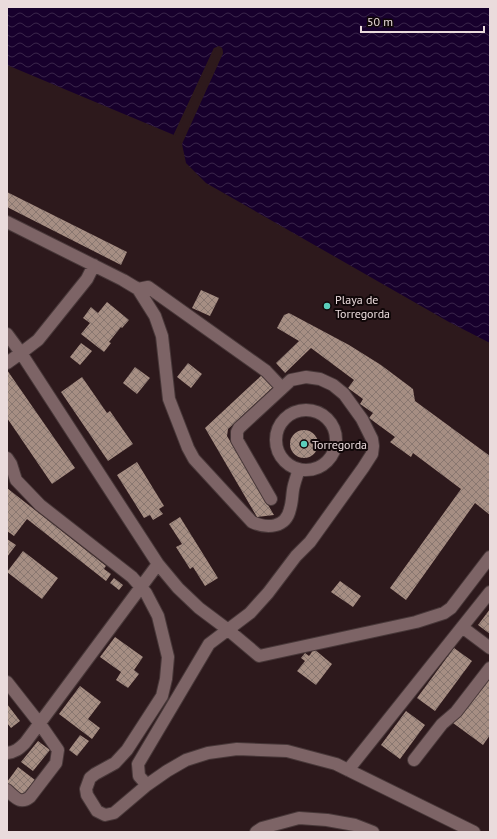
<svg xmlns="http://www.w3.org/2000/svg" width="497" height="839" font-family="'PT Sans',sans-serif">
<defs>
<pattern id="water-waves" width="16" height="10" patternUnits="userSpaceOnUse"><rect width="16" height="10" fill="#17002c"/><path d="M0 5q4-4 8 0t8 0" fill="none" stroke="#39254a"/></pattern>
<pattern id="building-cross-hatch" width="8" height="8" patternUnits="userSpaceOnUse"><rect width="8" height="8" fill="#a68e83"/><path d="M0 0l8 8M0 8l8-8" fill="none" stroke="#897770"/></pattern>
</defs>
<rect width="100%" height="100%" fill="#2d191c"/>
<!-- water -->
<path fill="url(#water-waves)" d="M 7,7 L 490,7 L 490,343 L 449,322 L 206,183 L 186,163 L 182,144 L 223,53 L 222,48 L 214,48 L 174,135 L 7,65 Z"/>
<!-- pier -->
<path fill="#2d191c" d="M 219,46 L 222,48 L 223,53 L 180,147 L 180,143 L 221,52 L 220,49 L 216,49 L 175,136 L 173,136 L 214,48 Z"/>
<!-- building -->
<path fill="url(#building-cross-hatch)" d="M 7,192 L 127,252 L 121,265 L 7,207 Z
M 201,290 L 219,298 L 210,316 L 192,308 Z
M 107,302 L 129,320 L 122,328 L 121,327 L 109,342 L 111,343 L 104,352 L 81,334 L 90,323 L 83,318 L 91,307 L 98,313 Z
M 289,313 L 349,345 L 381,365 L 413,389 L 415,401 L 490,456 L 490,515 L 475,503 L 406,600 L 390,588 L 461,489 L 413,453 L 411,457 L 390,442 L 395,437 L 369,418 L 373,413 L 360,404 L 363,399 L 348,388 L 354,380 L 311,348 L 285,373 L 276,363 L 299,341 L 277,328 L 284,315 Z
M 81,343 L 92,351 L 80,365 L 70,357 Z
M 188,363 L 202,374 L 191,388 L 177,377 Z
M 135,367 L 150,378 L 137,394 L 123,383 Z
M 7,370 L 75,468 L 52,484 L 7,418 Z
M 262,375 L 273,387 L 228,429 L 227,436 L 274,515 L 257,517 L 205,428 Z
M 82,377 L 107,413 L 110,411 L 133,444 L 108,461 L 61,392 Z
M290 444a14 14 0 1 1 28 0a14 14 0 1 1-28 0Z
M 137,462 L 164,506 L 159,509 L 163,514 L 153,520 L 150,515 L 144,518 L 117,475 Z
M 7,488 L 106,566 L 104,569 L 111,574 L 106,581 L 27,519 L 14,536 L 7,531 Z
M 180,517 L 218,578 L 205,586 L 193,567 L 190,569 L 176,547 L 182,544 L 169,524 Z
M 7,539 L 16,545 L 7,557 Z
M 23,551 L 58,578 L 42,599 L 7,572 Z
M 114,578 L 123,585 L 119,590 L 110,583 Z
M 340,581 L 361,596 L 353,607 L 331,592 Z
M 490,609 L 490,634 L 478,625 Z
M 115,637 L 143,657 L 134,670 L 139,674 L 128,688 L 116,680 L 121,672 L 100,657 Z
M 454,648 L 472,661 L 435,711 L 417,698 Z
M 314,649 L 332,664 L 316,685 L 297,671 L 305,661 L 301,658 L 305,653 L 309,656 Z
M 490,674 L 490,735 L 483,745 L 453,723 Z
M 80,686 L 101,702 L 88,719 L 100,728 L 92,739 L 59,714 Z
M 7,704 L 20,721 L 11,728 L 7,723 Z
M 406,711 L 425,725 L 400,759 L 381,745 Z
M 80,735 L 89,741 L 77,756 L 69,750 Z
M 38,741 L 50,750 L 33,771 L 21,762 Z
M 18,767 L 35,780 L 22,796 L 7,784 L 7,782 Z"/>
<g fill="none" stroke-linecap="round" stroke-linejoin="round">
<!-- minor casing -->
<g stroke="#483839" stroke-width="14">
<path id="minor" d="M 7,222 L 123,280 L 138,289 L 155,316 L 162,336 L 169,399 L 188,448 L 194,459 L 252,522 C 267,529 286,528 290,509 C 292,503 292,497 293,490 C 294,483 297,476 299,469
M 94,265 L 87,279 L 38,340 L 21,353 L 158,564 L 178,588 L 199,608 L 227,629 L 259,656 L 416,622 L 444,613 L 451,608 L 490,557
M 138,289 L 148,287 L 266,371 L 282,388
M 7,334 L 21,353 L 7,363
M276 440a30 30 0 1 1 60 0a30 30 0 1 1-60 0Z
M 7,458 L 11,464 L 16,480 L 40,505 L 132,577 L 146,593 L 158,616 L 168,657 L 166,679 L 162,696 L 127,750 L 115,763 L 95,774 L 90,778 L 86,789 L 87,795 L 97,811 L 105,815 L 114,813 L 147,785 L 167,771 L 186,760 L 208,753 L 237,749 L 287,751 L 336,764 L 474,832
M 462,627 L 490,648
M 7,682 L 40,724 L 58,750 L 56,763 L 30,797 C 20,805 15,797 7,790
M 7,753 C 15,752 19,749 25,743 L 158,564
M 414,760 L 442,724 L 456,712 L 490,668
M 348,770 L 490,592
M 147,785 L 139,776 L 138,764 L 209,644 L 250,613 L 268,593 L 296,556 L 310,542 L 363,468 L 372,454 L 373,446 L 372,439 L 362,419 L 344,394 L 333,385 L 320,379 L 306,377 L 291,380 L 239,428 L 237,432 L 237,440 L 271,499
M 256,832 L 262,828 L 299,818 L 327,820 L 355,825 L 373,832"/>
</g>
<!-- minor -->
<use href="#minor" stroke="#7d6466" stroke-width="12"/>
</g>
<!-- markers -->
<g fill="#5bcebb" stroke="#100708" stroke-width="1.5">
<circle cx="327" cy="306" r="4"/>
<circle cx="304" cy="444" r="4"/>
</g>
<g text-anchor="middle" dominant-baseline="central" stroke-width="4" stroke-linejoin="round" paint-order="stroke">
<!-- poi labels -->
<g font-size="12" fill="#eadbdc" stroke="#100708" text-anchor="start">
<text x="335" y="299">Playa de<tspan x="335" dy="14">Torregorda</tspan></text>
<text x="312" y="444">Torregorda</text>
</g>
</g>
<!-- border -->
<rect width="497" height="839" fill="none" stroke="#eadbdc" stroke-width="16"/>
<!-- scale -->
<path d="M361 26v6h123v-6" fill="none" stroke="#eadbdc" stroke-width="2"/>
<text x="367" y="26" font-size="12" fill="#eadbdc" stroke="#100708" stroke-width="3" paint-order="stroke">50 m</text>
</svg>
